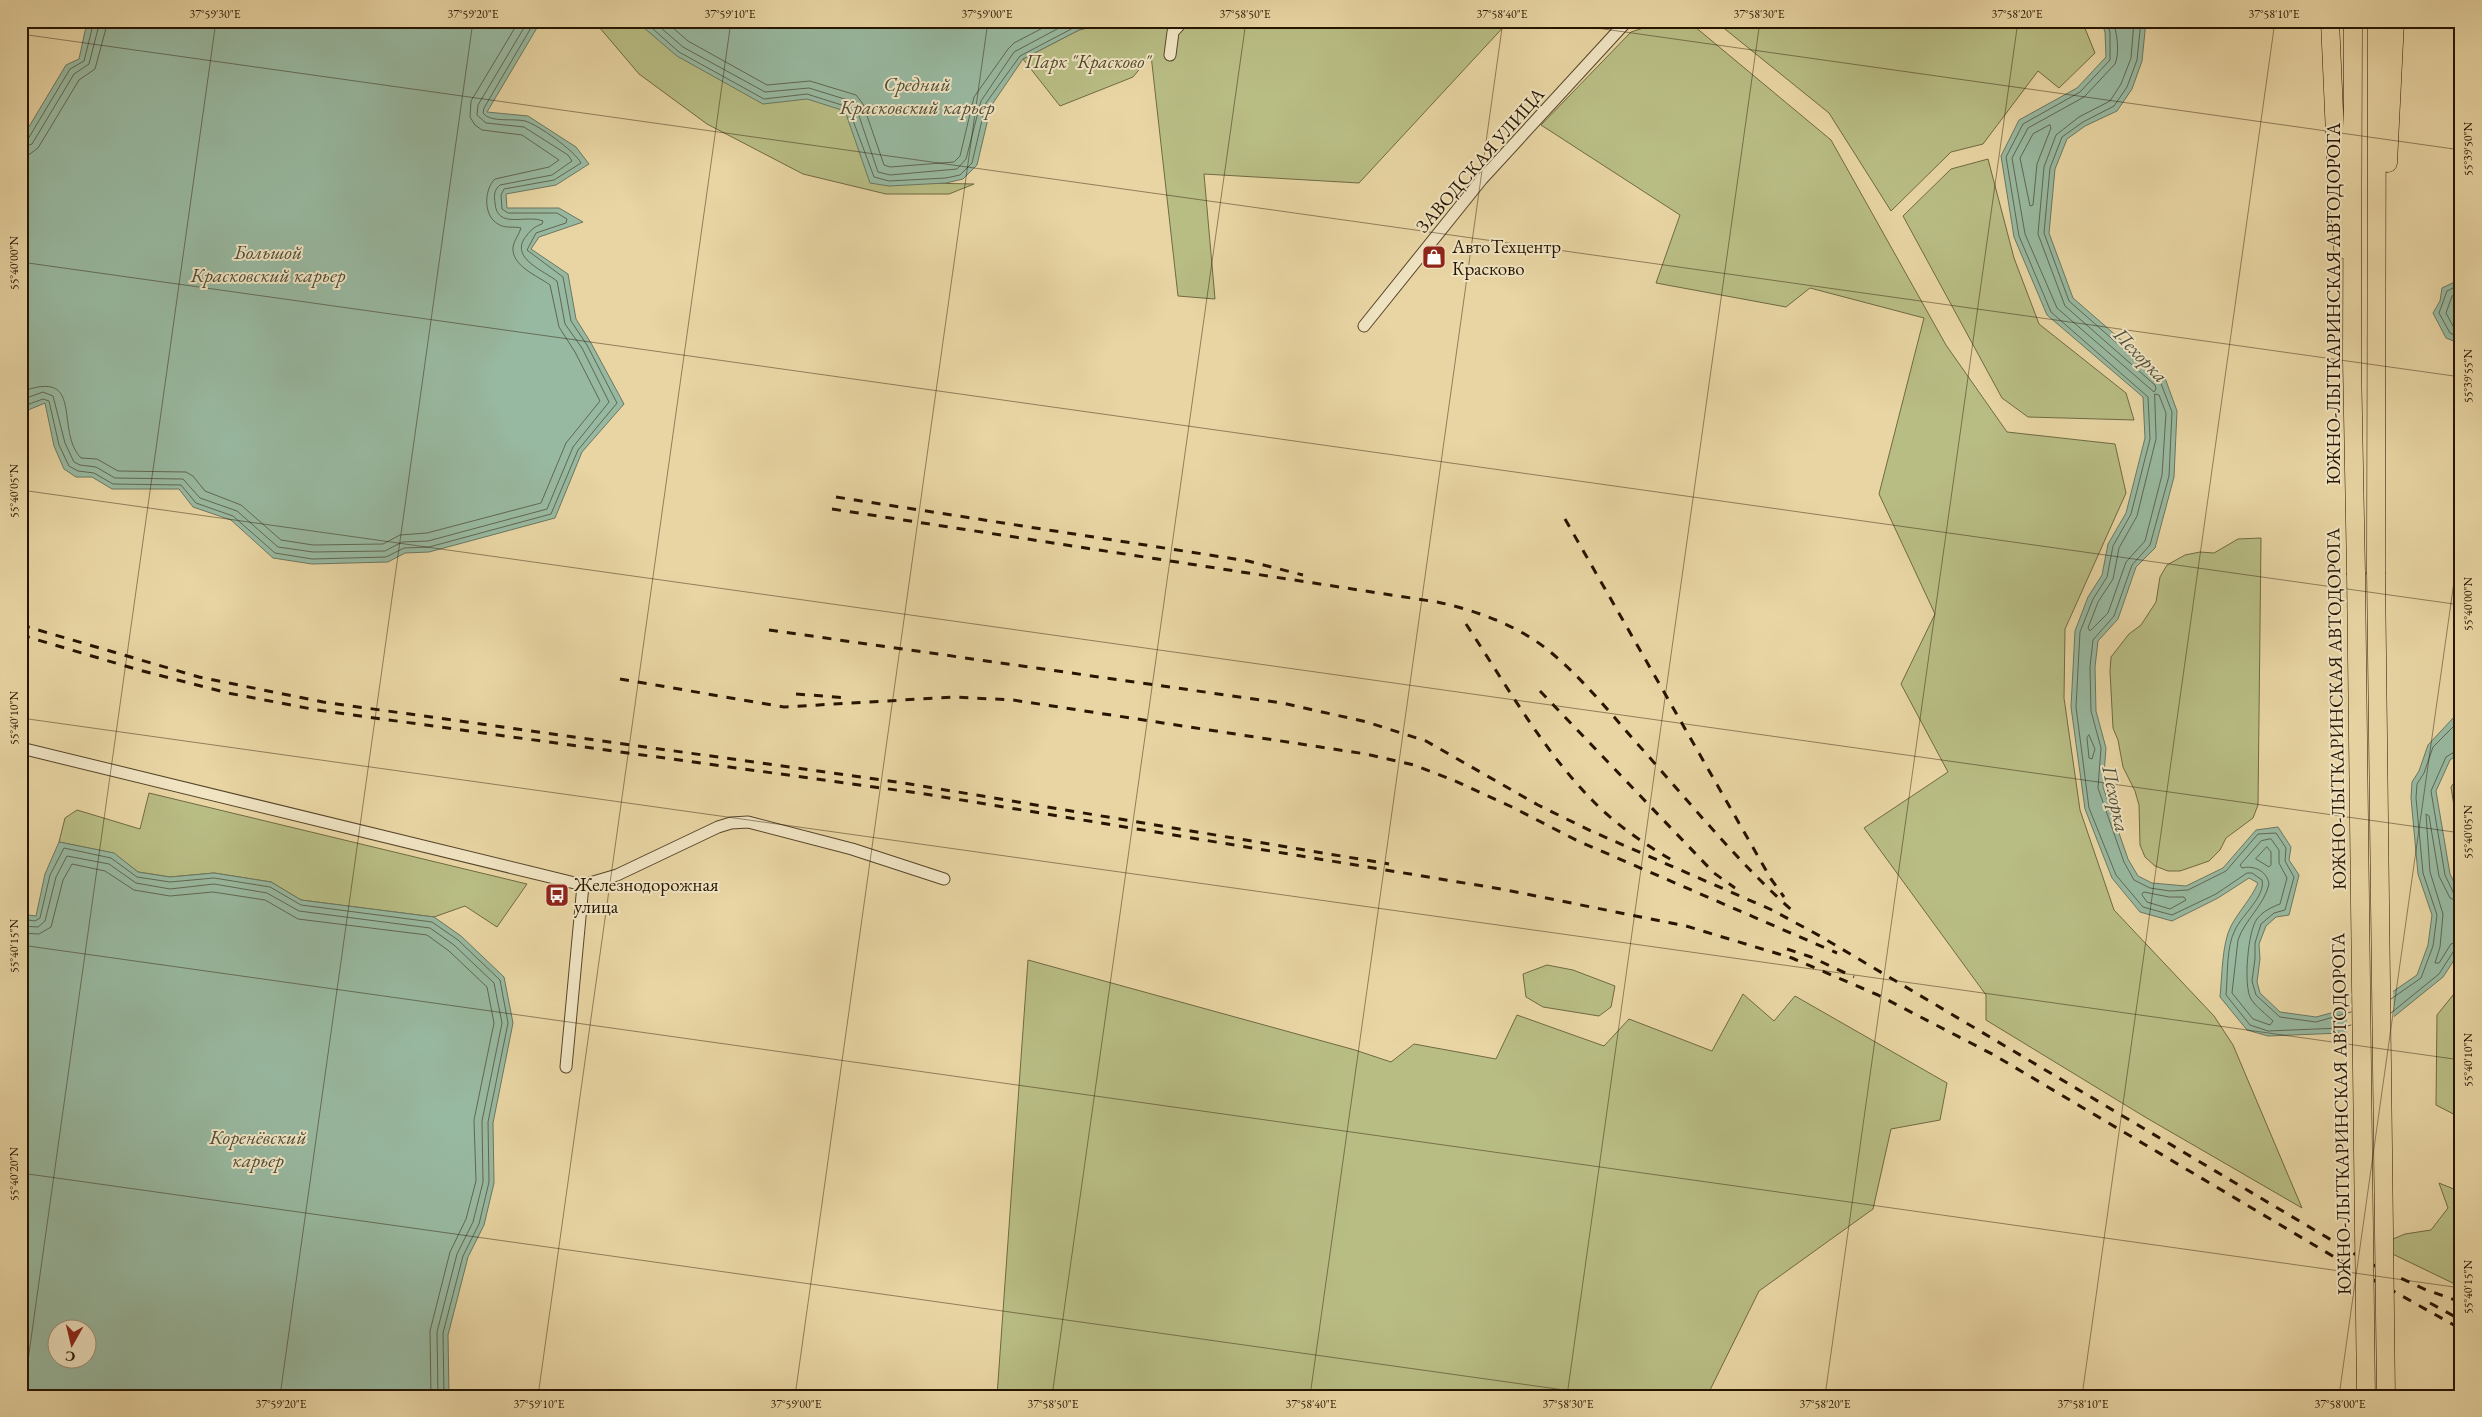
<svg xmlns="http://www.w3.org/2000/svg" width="2482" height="1417" font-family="'EB Garamond',serif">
<rect width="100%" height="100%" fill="#e8d5a3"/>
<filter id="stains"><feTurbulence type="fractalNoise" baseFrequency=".004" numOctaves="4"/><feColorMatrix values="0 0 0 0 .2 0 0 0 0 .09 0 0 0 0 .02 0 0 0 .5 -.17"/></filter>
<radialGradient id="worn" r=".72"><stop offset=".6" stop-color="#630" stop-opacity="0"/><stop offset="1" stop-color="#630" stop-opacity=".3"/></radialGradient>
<!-- green -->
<path fill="#b8bd84" stroke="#706942" d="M 594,21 L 640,21 L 807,97 L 846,105 L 924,183 L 974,184 L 949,194 L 886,194 L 803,174 L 707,124 L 639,74 Z
M 1115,21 L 1509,21 L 1359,183 L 1204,174 L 1215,299 L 1178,296 L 1151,55 L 1133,77 L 1060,106 L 1023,59 L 1079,30 Z
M 1665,21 L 1688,21 L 1831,140 L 1946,345 L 2007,432 L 2115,444 L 2126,493 L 2065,629 L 2064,698 L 2080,810 L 2114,910 L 2214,1016 L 2233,1045 L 2302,1208 L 2145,1117 L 1986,1020 L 1986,995 L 1864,828 L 1948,772 L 1901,684 L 1935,614 L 1879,494 L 1924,318 L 1810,288 L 1786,307 L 1656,283 L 1680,215 L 1541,125 L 1631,32 Z
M 1715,21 L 2082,21 L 2095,53 L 2059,88 L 2038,71 L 1983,144 L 1951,152 L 1891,211 L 1829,113 Z
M 1988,159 L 2014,258 L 2039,324 L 2126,393 L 2134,420 L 2028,417 L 2002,398 L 1903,216 L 1951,169 Z
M 2261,538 L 2258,805 L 2253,818 L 2226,838 L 2220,850 L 2209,861 L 2180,871 L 2168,871 L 2155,866 L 2145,857 L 2140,845 L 2139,805 L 2135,791 L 2123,767 L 2118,740 L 2113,728 L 2110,671 L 2111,657 L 2129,634 L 2141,625 L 2156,602 L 2160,577 L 2167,565 L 2185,555 L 2200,552 L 2214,553 L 2238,539 Z
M 2461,773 L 2461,850 L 2451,787 Z
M 149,793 L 527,884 L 497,927 L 465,906 L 434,917 L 301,900 L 271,882 L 214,873 L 170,877 L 138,872 L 113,853 L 59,842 L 65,818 L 77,810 L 140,829 Z
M 1028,960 L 1355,1050 L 1391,1062 L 1414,1044 L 1496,1059 L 1517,1015 L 1604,1046 L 1629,1019 L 1712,1051 L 1743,994 L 1774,1021 L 1795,996 L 1947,1083 L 1940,1120 L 1891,1129 L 1873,1209 L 1759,1291 L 1707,1396 L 997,1396 Z
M 1547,965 L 1573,970 L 1615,986 L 1611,1007 L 1599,1016 L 1543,1007 L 1526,997 L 1523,974 Z
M 2461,985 L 2461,1118 L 2436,1105 L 2437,1015 Z
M 2439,1183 L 2461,1192 L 2461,1287 L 2376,1246 L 2405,1234 L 2431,1230 L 2448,1208 Z"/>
<!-- water -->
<path fill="#98b9a1" stroke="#6b7761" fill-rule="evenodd" d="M 90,21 L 541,21 L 487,112 L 528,116 L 576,147 L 589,164 L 556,185 L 506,194 L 507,208 L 559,208 L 583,222 L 539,237 L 531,249 L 568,274 L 576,319 L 591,343 L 624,404 L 582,452 L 555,518 L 429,552 L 405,553 L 388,562 L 312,564 L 273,558 L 231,520 L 193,507 L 179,489 L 112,489 L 92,477 L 76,477 L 64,469 L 54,446 L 45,403 L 21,413 L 21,140 L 66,65 L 79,59 L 85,31 Z
M 636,21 L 1115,21 L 1079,30 L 1023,59 L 991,106 L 977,165 L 963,179 L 946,183 L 889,186 L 870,183 L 845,111 L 807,99 L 763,104 L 677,56 Z
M 2101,21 L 2146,21 L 2142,61 L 2132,89 L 2117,111 L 2085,126 L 2067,139 L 2055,169 L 2049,233 L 2073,298 L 2165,378 L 2177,411 L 2174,477 L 2155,548 L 2136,567 L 2118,619 L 2098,641 L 2095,667 L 2096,711 L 2106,748 L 2103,787 L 2128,859 L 2138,876 L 2152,883 L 2186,886 L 2223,868 L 2256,830 L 2278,827 L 2291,847 L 2289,860 L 2299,875 L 2289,915 L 2276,917 L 2266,926 L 2259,944 L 2260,959 L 2257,982 L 2260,993 L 2280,1012 L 2316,1017 L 2357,1006 L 2385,997 L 2417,975 L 2428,945 L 2432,915 L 2418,874 L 2411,798 L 2412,782 L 2419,771 L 2428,745 L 2455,716 L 2461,714 L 2461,752 L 2450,760 L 2436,791 L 2450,874 L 2461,896 L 2458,954 L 2443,977 L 2391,1019 L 2342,1033 L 2268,1036 L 2247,1030 L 2220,997 C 2222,977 2222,943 2231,926 C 2239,911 2251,899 2258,883 L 2249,878 L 2218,898 L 2172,921 L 2140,912 L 2112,878 L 2085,809 L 2071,707 L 2075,631 L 2088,597 L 2102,575 L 2108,544 L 2126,513 L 2145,438 L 2143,397 L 2047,315 L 2014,237 L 2001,156 L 2019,120 L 2077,88 L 2106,57 L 2105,32 Z
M 2461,279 L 2461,343 L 2459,343 L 2446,338 L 2433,313 L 2440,301 L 2442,288 Z
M 59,842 L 114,853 L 138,872 L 170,877 L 214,873 L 271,882 L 301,900 L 434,917 L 461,936 L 504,977 L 513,1023 L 493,1123 L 494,1183 L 484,1225 L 468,1257 L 448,1335 L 449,1396 L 21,1396 L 21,914 L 36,916 L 45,874 ZM 58,1330 L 88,1330 L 88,1360 L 58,1360 Z"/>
<!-- pier -->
<path fill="#e8d5a3" d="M 2393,989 L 2394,1020 L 2347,1034 L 2347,1006 Z"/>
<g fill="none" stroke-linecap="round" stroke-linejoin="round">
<!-- shore -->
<path stroke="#606750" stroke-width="1" d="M 644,21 L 679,52 L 764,99 L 807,94 L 848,107 L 874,177 L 889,181 L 946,178 L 960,175 L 972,163 L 986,103 L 1020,56 L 1077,26 L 1094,21
M 653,21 L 683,47 L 765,92 L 809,88 L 851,101 L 856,107 L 878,172 L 890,175 L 957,169 L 966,159 L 981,101 L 1014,52 L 1072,21
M 665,21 L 688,41 L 767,85 L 810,81 L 856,95 L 863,104 L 884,165 L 890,167 L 954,162 L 960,156 L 974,97 L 1008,49 L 1014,43 L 1056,21
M 2106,21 L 2110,32 L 2110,60 L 2080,92 L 2023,124 L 2006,157 L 2019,236 L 2051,312 L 2148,397 L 2150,439 L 2131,514 L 2113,546 L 2107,577 L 2093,599 L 2080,632 L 2076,707 L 2089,808 L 2116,875 L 2143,907 L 2172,915 L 2216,894 L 2247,873 L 2252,873 L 2262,880 C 2266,896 2241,916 2235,930 C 2226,947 2228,975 2226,995 L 2250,1025 L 2268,1031 L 2341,1028 L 2351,1025
M 2113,21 C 2117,33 2120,52 2115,64 L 2084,97 L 2028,128 L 2012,158 L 2025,234 L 2057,308 L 2154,392 L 2156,389 L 2155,385 L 2065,306 L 2038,234 L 2044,167 L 2056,135 L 2079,117 L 2110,101 L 2121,84 L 2131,58 L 2134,21
M 2141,21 L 2137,60 L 2127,87 L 2114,106 L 2083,122 L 2062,137 L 2050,168 L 2044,233 L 2069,301 L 2160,381 L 2172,412 L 2169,476 L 2150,545 L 2132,565 L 2114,616 L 2093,640 L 2090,667 L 2091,711 L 2101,748 L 2098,788 L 2124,862 L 2134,880 L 2150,888 L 2170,891 L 2188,890 L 2226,871 L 2258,834 L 2276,833 L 2286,848 L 2285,861 L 2294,877 L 2285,910 L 2274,913 L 2261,924 L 2255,943 L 2255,959 L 2252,981 L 2256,995 L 2280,1017 L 2316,1022 L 2351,1012
M 2050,125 L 2051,128 L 2037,164 L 2033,205 L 2030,206 L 2020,158 L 2033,134 Z
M 21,142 L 28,139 L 70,69 L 84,61 L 94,21
M 21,148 L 32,144 L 74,74 L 89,64 L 100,21
M 21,156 L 30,154 L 38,148 L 79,80 L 95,69 L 108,21
M 2461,284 L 2447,291 L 2439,313 L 2450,333 L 2461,338
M 2461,291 L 2452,296 L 2446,313 L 2454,328 L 2461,332
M 21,392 C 86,367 54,430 81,458 L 97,459 L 118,471 L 186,472 L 193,476 L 205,491 L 241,505 L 281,540 L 313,545 L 383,544 L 400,535 L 427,533 L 541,503 L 566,443 L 600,401 L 575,352 L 559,327 L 550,285 C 538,276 511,266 513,247 C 514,240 519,235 521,228 C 514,226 505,229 498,224 C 483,216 484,189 495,179 L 549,167 L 559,160 L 522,135 L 482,130 L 475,125 L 470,117 L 471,101 L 519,21
M 2155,394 L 2159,395 L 2166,413 L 2162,475 L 2145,541 L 2126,562 L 2108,613 L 2090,631 L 2088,628 L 2098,602 L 2113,579 L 2119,548 L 2137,516 L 2156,439 Z
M 21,400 L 43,392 L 53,396 L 65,443 L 74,462 L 80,465 L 96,467 L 115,478 L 183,479 L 200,498 L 237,511 L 278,547 L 313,552 L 385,551 L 402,542 L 428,541 L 547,509 L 573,447 L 609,402 L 582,348 L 565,324 L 557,281 C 544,271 512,259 524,239 C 530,231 533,227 542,224 L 543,221 C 526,214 497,230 495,203 C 494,195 494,190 500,185 L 552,175 L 572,161 L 568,155 L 524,127 L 486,123 L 477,115 L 478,105 L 528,21
M 21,407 L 43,399 L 49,401 L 59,445 L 69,466 L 78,471 L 94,473 L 113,484 L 181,485 L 196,503 L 233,516 L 275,553 L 312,559 L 386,557 L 404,548 L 429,547 L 551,514 L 578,450 L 617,403 L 587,345 L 571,321 L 563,277 L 527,250 L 536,233 L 566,223 L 567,219 L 557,213 L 508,213 L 502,209 L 501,195 L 504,189 L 554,180 L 581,163 C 575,151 537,124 525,121 C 513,118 490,123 483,113 L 484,108 L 535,21
M 2089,735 L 2095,749 L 2092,759 L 2089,758 L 2087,738 Z
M 2461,748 L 2446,757 L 2431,791 L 2445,875 L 2454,894 L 2461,896
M 2271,839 L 2279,850 L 2279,863 L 2287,878 L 2280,904 C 2272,907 2263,911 2257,919 C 2248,930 2243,986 2251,999 C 2256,1007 2266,1014 2273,1021 L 2270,1025 L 2253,1019 L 2232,993 L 2238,940 C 2245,919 2264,906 2269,884 C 2267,871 2254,865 2242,868 L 2240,865 L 2261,841 Z
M 2267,847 L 2271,852 L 2271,865 L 2269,867 L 2256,859 Z
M 2144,892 L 2169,897 L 2184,897 L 2186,900 L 2170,909 L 2147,902 L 2142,895 Z
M 2461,903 L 2450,898 L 2439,876 L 2429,816 L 2426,814 L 2430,872 L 2443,914 L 2440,947 L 2435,963 L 2439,963 L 2451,944 L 2461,941
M 21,919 L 35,921 L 40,918 L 50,875 L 64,848 L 111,858 L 137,877 L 170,882 L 214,878 L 270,887 L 301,905 L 432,922 L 458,940 L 500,980 L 508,1023 L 488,1122 L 489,1182 L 479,1224 L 463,1256 L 443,1333 L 444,1396
M 21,926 L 38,927 L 45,921 L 56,877 L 67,856 L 109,864 L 136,883 L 170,889 L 214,884 L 267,893 L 299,911 L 430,928 L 454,945 L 494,983 L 502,1023 L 482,1121 L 483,1182 L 473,1222 L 457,1254 L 437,1332 L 438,1396
M 21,933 L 39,934 L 51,927 L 63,880 L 72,864 L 105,871 L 134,890 L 170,896 L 213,892 L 265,900 L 298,919 L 427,935 L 449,951 L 487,987 L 494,1023 L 474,1120 L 476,1181 L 466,1219 L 450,1252 L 430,1331 L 431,1396
M 2391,999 L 2421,978 L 2433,946 L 2437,915 L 2423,873 L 2416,798 L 2417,784 L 2424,773 L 2433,747 L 2461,719
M 2391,1013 L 2439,974 L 2455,949 L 2461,947"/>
<!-- street casing -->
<g stroke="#574529" stroke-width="13">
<path id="street" d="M 1170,55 L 1173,32 L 1183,21
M 1364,326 L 1482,179 L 1627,21
M 21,748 L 583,885 L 617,875 L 718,827 L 731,823 L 748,822 L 852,849 L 944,879
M 566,1067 L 583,885"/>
</g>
<!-- primary casing -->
<g stroke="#271500" stroke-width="19">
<path id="primary" d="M 2330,21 L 2337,180 L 2343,249
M 2353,21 L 2352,361 L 2356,573
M 2388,163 L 2395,21
M 2376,572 L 2377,21"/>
</g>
<!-- street -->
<use href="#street" stroke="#f0e4c3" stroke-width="11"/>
<!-- primary -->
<use href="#primary" stroke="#e8d5a3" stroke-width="18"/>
<!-- rail -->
<path stroke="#271500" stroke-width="3" stroke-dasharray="9 9" stroke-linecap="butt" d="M 836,497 L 1248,561 L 1303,575
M 832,509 L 1437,602 C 1475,610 1517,625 1548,650 C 1580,676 1607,709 1634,740 C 1687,799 1737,862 1796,914
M 1565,519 L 1771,879 L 1784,897
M 1466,624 C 1505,683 1542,749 1592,800 C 1616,825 1647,846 1677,863
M 21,625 L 199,677 L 323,702 L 904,783 L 1389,864
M 769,630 L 1282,703 L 1367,722 L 1426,741 L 1538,805 L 1591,831 L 1772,910 L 1820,936 L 2375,1266 L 2424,1289 L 2461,1302
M 21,635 L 139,670 L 228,693 L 317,710 L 925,794 L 1501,889 L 1686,926 L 1792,958 L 1878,995 L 1994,1055 L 2368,1277 L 2461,1329
M 620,679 L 784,707 L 954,697 L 1013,700 L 1366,754 L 1414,765 L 1453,780 L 1512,807 L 1578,841 L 1837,953
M 1540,691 L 1714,873 L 1735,888
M 796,694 L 849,698
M 1787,949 L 1811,957 L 1854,977
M 2430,1303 L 2461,1320"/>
<!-- primary-bridge casing -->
<g stroke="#271500" stroke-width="19" stroke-linecap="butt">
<path id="primary-bridge" d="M 2376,572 L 2386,1396
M 2356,573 L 2366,1396"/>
</g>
<!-- primary-bridge -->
<use href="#primary-bridge" stroke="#e8d5a3" stroke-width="18"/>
</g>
<!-- ticks -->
<path fill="none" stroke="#271500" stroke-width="1" stroke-opacity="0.45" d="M 1547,21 L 2461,150M 21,34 L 2461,377M 21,262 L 2461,605M 21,490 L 2461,833M 21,718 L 2461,1060M 21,945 L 2461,1288M 21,1173 L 1607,1396M 23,1396 L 216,21M 280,1396 L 473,21M 538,1396 L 731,21M 795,1396 L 988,21M 1052,1396 L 1246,21M 1310,1396 L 1503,21M 1567,1396 L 1760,21M 1825,1396 L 2018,21M 2082,1396 L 2275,21M 2339,1396 L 2461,532"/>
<!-- icons -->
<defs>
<g id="shop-square" transform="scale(1.25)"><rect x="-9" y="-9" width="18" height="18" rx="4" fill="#8f2418" stroke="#f0e4c3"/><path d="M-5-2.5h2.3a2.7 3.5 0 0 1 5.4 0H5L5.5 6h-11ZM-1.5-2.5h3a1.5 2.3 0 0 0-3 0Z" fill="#fff"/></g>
<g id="bus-square" transform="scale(1.25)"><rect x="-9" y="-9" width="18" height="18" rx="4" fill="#8f2418" stroke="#f0e4c3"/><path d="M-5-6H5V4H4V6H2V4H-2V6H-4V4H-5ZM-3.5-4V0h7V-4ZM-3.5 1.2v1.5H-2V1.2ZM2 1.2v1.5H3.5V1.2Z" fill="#fff"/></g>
</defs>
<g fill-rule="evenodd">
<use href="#shop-square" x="1434" y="257"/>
<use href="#bus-square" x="557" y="895"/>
</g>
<g text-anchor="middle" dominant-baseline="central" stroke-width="4" stroke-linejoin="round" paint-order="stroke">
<!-- park labels -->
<g font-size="19" font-style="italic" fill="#524728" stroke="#f0e4c3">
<text x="1088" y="61">Парк "Красково"</text>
</g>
<!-- street labels -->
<g font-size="19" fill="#271500" stroke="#f0e4c3">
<text transform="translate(1480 160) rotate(-49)">ЗАВОДСКАЯ УЛИЦА</text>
<text transform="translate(2333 304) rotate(-90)">ЮЖНО-ЛЫТКАРИНСКАЯ АВТОДОРОГА</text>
<text transform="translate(2336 709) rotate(-91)">ЮЖНО-ЛЫТКАРИНСКАЯ АВТОДОРОГА</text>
<text transform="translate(2341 1114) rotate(-91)">ЮЖНО-ЛЫТКАРИНСКАЯ АВТОДОРОГА</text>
</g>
<!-- poi labels -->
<g font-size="19" fill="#271500" stroke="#f0e4c3" text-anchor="start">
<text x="1452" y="246">АвтоТехцентр<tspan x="1452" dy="22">Красково</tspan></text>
<text x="574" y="884">Железнодорожная<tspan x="574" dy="22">улица</tspan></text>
</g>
<!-- water labels -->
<g font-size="20" font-style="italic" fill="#4f4e38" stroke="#f0e4c3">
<text x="917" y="84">Средний<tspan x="917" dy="23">Красковский карьер</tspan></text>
<text x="268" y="252">Большой<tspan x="268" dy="23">Красковский карьер</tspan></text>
<text transform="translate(2141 355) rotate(46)">Пехорка</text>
<text transform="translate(2116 799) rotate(78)">Пехорка</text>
<text x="258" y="1137">Коренёвский<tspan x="258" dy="23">карьер</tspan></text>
</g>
</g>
<!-- margin -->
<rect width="2482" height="1417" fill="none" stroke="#e8d5a3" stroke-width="55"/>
<!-- north arrow -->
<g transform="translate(72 1344) rotate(188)"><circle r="24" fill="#f0e4c3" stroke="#a09175"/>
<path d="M0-4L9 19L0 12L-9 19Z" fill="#8f2418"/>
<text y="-8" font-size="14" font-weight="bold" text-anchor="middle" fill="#271500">С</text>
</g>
<rect x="28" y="28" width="2426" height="1362" fill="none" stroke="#271500" stroke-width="2"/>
<g font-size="12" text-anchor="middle" fill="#271500">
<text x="215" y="18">37°59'30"E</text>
<text x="473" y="18">37°59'20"E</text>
<text x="730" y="18">37°59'10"E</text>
<text x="987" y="18">37°59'00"E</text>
<text x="1245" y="18">37°58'50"E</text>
<text x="1502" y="18">37°58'40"E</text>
<text x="1759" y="18">37°58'30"E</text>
<text x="2017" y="18">37°58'20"E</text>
<text x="2274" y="18">37°58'10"E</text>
<text transform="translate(2468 149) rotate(-90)" y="4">55°39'50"N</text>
<text transform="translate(14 263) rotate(-90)" y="4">55°40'00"N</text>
<text transform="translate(2468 376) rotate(-90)" y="4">55°39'55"N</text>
<text transform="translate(14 491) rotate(-90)" y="4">55°40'05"N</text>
<text transform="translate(2468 604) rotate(-90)" y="4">55°40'00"N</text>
<text transform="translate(14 718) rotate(-90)" y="4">55°40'10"N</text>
<text transform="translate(2468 832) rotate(-90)" y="4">55°40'05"N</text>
<text transform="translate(14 946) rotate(-90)" y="4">55°40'15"N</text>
<text transform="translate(2468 1060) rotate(-90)" y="4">55°40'10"N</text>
<text transform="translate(14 1174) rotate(-90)" y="4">55°40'20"N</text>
<text transform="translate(2468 1287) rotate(-90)" y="4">55°40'15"N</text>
<text x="281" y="1408">37°59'20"E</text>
<text x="539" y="1408">37°59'10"E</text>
<text x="796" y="1408">37°59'00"E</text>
<text x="1053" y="1408">37°58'50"E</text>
<text x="1311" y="1408">37°58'40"E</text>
<text x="1568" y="1408">37°58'30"E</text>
<text x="1825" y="1408">37°58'20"E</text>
<text x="2083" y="1408">37°58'10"E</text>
<text x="2340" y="1408">37°58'00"E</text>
</g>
<rect width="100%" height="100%" filter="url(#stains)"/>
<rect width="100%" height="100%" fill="url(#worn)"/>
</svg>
